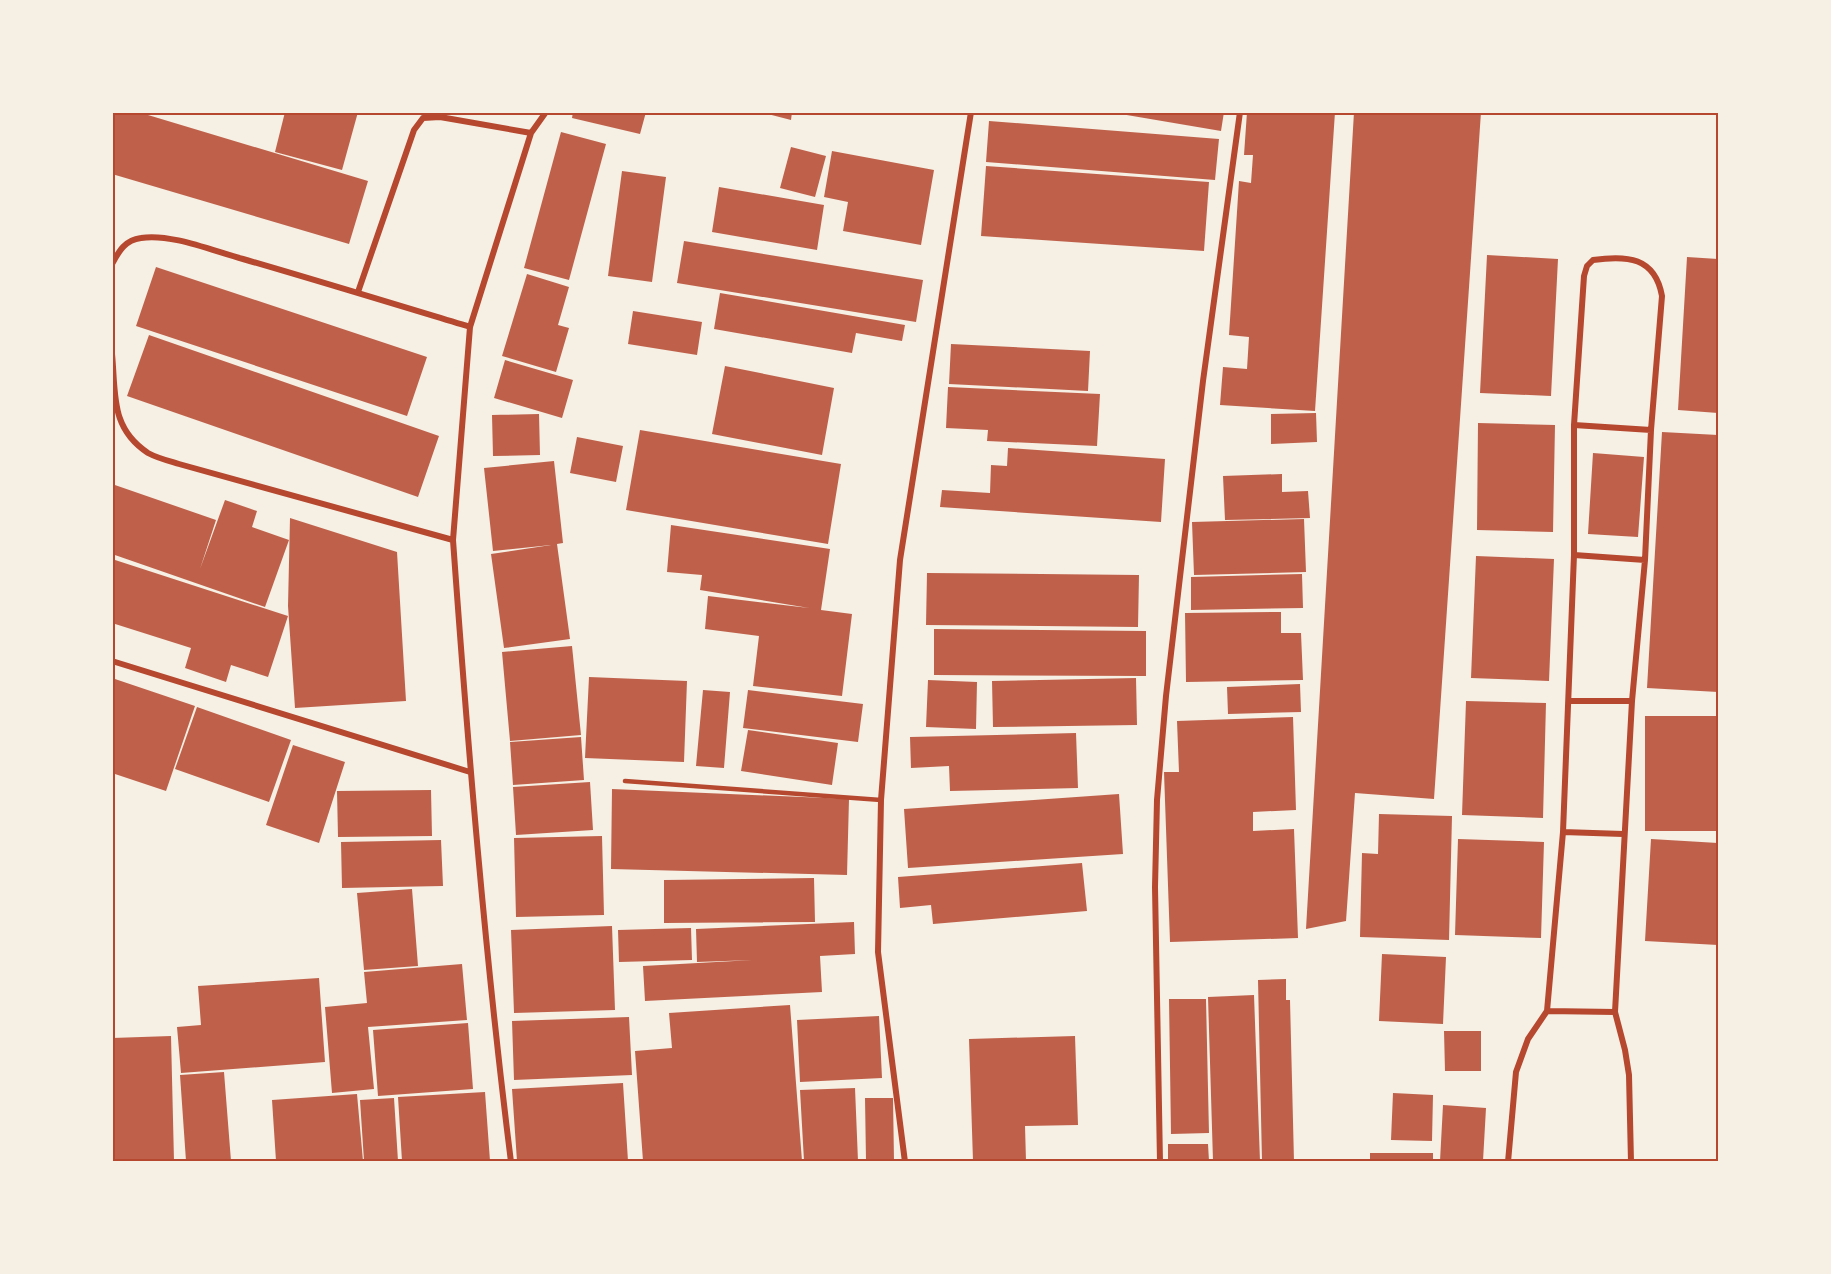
<svg xmlns="http://www.w3.org/2000/svg" width="1831" height="1274" font-family="Quicksand,sans-serif">
<rect width="100%" height="100%" fill="#f6efe4"/>
<!-- building -->
<path fill="#bf614a" d="M 112,112 L 138,112 L 368,181 L 349,244 L 112,174 Z
M 285,112 L 358,112 L 342,170 L 275,152 Z
M 573,112 L 646,112 L 640,134 L 572,118 Z
M 760,112 L 792,112 L 791,120 Z
M 1109,112 L 1224,112 L 1221,131 Z
M 1247,112 L 1335,112 L 1315,411 L 1220,405 L 1223,367 L 1247,369 L 1249,337 L 1229,335 L 1239,181 L 1251,183 L 1253,155 L 1244,155 Z
M 1354,112 L 1481,112 L 1434,799 L 1355,793 L 1346,921 L 1306,929 Z
M 989,121 L 1219,139 L 1215,180 L 986,162 Z
M 561,132 L 606,144 L 569,280 L 524,268 Z
M 791,147 L 826,156 L 815,197 L 780,188 Z
M 832,151 L 934,170 L 921,245 L 843,231 L 848,202 L 824,197 Z
M 986,166 L 1209,182 L 1204,251 L 981,236 Z
M 622,171 L 666,177 L 652,282 L 608,276 Z
M 719,187 L 824,205 L 817,250 L 712,232 Z
M 684,241 L 923,280 L 916,322 L 677,283 Z
M 1487,255 L 1558,259 L 1551,396 L 1480,393 Z
M 1687,257 L 1718,259 L 1718,413 L 1678,410 Z
M 156,267 L 427,357 L 407,416 L 136,326 Z
M 527,274 L 569,287 L 558,325 L 569,328 L 556,372 L 502,356 Z
M 720,293 L 905,325 L 902,341 L 856,333 L 852,353 L 714,329 Z
M 633,311 L 702,322 L 697,355 L 628,344 Z
M 149,335 L 439,436 L 418,497 L 127,396 Z
M 951,344 L 1090,351 L 1088,391 L 949,384 Z
M 505,360 L 573,380 L 562,418 L 494,398 Z
M 725,366 L 834,388 L 822,455 L 712,434 Z
M 948,387 L 1100,394 L 1097,446 L 987,441 L 988,430 L 946,428 Z
M 1316,413 L 1317,442 L 1271,444 L 1271,414 Z
M 539,414 L 540,455 L 493,456 L 492,415 Z
M 1478,423 L 1555,425 L 1553,532 L 1477,530 Z
M 640,430 L 841,464 L 828,544 L 626,510 Z
M 1662,432 L 1718,435 L 1718,692 L 1647,688 Z
M 577,437 L 623,446 L 616,482 L 570,473 Z
M 1008,448 L 1165,459 L 1161,522 L 940,507 L 942,490 L 990,493 L 991,465 L 1007,466 Z
M 1593,453 L 1644,457 L 1638,537 L 1588,534 Z
M 554,461 L 563,543 L 557,544 L 570,639 L 504,648 L 491,554 L 551,545 L 493,551 L 484,468 Z
M 1282,474 L 1282,492 L 1308,491 L 1310,518 L 1225,520 L 1223,476 Z
M 112,484 L 216,520 L 200,569 L 225,500 L 257,511 L 252,527 L 289,540 L 265,607 L 112,554 Z
M 290,518 L 397,552 L 406,701 L 295,708 L 288,606 Z
M 1304,519 L 1306,572 L 1194,575 L 1192,522 Z
M 671,525 L 830,549 L 821,610 L 852,614 L 842,696 L 753,686 L 759,636 L 705,629 L 708,596 L 809,608 L 700,590 L 702,575 L 667,572 Z
M 1476,556 L 1554,559 L 1549,681 L 1471,678 Z
M 112,559 L 288,616 L 268,677 L 231,665 L 226,682 L 185,668 L 191,648 L 112,623 Z
M 927,573 L 1139,575 L 1138,627 L 926,625 Z
M 1302,574 L 1303,608 L 1191,610 L 1191,577 Z
M 1281,612 L 1281,633 L 1301,633 L 1303,680 L 1186,682 L 1185,613 Z
M 934,629 L 1146,631 L 1146,676 L 934,675 Z
M 572,646 L 581,735 L 510,741 L 502,652 Z
M 589,677 L 687,681 L 684,762 L 585,758 Z
M 112,678 L 195,706 L 166,791 L 112,773 Z
M 1136,678 L 1137,725 L 993,727 L 992,681 Z
M 928,680 L 977,682 L 976,729 L 926,727 Z
M 1300,684 L 1301,712 L 1228,714 L 1227,687 Z
M 703,690 L 730,692 L 724,768 L 696,766 Z
M 748,690 L 863,704 L 858,742 L 743,728 Z
M 1466,701 L 1546,703 L 1543,818 L 1462,815 Z
M 197,707 L 291,740 L 269,802 L 175,769 Z
M 1645,716 L 1718,716 L 1718,831 L 1645,831 Z
M 1293,717 L 1296,810 L 1253,812 L 1253,831 L 1294,829 L 1298,938 L 1170,942 L 1164,772 L 1179,772 L 1177,721 Z
M 748,730 L 838,743 L 832,785 L 741,771 Z
M 1076,733 L 1078,788 L 950,791 L 949,766 L 911,768 L 910,737 Z
M 581,737 L 584,780 L 513,785 L 510,742 Z
M 293,745 L 345,762 L 319,843 L 266,825 Z
M 590,782 L 593,830 L 516,835 L 513,787 Z
M 612,789 L 849,799 L 847,875 L 611,869 Z
M 431,790 L 432,836 L 338,837 L 337,791 Z
M 1119,794 L 1123,854 L 908,868 L 904,809 Z
M 1379,814 L 1452,816 L 1449,940 L 1360,937 L 1362,853 L 1378,854 Z
M 602,836 L 604,915 L 516,917 L 514,838 Z
M 1458,839 L 1544,842 L 1541,938 L 1455,935 Z
M 1651,839 L 1718,843 L 1718,945 L 1645,941 Z
M 441,840 L 443,886 L 342,888 L 341,842 Z
M 1082,863 L 1087,911 L 933,924 L 931,905 L 900,908 L 898,877 Z
M 814,878 L 815,922 L 664,923 L 664,880 Z
M 412,889 L 418,966 L 364,970 L 357,893 Z
M 854,922 L 855,954 L 820,956 L 822,992 L 645,1001 L 643,966 L 753,960 L 697,962 L 696,929 Z
M 612,926 L 615,1010 L 514,1013 L 511,930 Z
M 691,928 L 692,960 L 619,962 L 618,930 Z
M 1382,954 L 1446,957 L 1443,1024 L 1379,1021 Z
M 462,964 L 467,1020 L 368,1027 L 374,1089 L 332,1093 L 325,1007 L 367,1003 L 364,972 Z
M 319,978 L 325,1062 L 181,1073 L 177,1027 L 201,1025 L 198,986 Z
M 1286,979 L 1286,1000 L 1290,1000 L 1294,1161 L 1262,1161 L 1258,980 Z
M 1254,995 L 1260,1161 L 1213,1161 L 1208,997 Z
M 1169,999 L 1206,999 L 1209,1133 L 1171,1134 Z
M 790,1005 L 802,1161 L 643,1161 L 635,1051 L 672,1048 L 669,1013 Z
M 879,1016 L 882,1078 L 800,1082 L 797,1020 Z
M 629,1017 L 632,1075 L 514,1080 L 512,1021 Z
M 468,1023 L 473,1089 L 378,1096 L 373,1030 Z
M 1444,1031 L 1481,1031 L 1481,1071 L 1445,1071 Z
M 171,1036 L 174,1161 L 112,1161 L 112,1038 Z
M 1075,1036 L 1078,1125 L 1025,1126 L 1026,1161 L 973,1161 L 969,1039 Z
M 224,1072 L 231,1161 L 186,1161 L 180,1075 Z
M 623,1083 L 628,1161 L 517,1161 L 512,1089 Z
M 855,1088 L 858,1161 L 804,1161 L 800,1090 Z
M 485,1092 L 490,1161 L 402,1161 L 398,1097 Z
M 1393,1093 L 1433,1095 L 1432,1141 L 1391,1140 Z
M 357,1094 L 363,1161 L 276,1161 L 272,1100 Z
M 394,1098 L 398,1161 L 364,1161 L 360,1100 Z
M 865,1098 L 893,1098 L 894,1161 L 866,1161 Z
M 1443,1105 L 1486,1108 L 1483,1161 L 1440,1161 Z
M 1168,1144 L 1208,1144 L 1209,1161 L 1168,1161 Z
M 1370,1153 L 1433,1153 L 1433,1161 L 1370,1161 Z"/>
<g fill="none" stroke-linecap="round" stroke-linejoin="round">
<!-- service -->
<path stroke="#b5482f" stroke-width="4.5" d="M 625,781 L 881,800"/>
<!-- minor -->
<path stroke="#b5482f" stroke-width="6" d="M 531,133 L 546,112
M 112,264 C 119,251 125,240 141,238 C 170,233 213,251 243,259 C 319,281 394,304 470,327
M 112,354 C 116,394 110,428 148,453 C 157,458 169,461 179,464 L 453,540 L 470,327 L 531,133 L 440,117 L 423,118 L 414,130 L 358,292
M 1574,425 L 1651,430
M 453,540 C 468,748 485,955 511,1162
M 1574,555 L 1645,560
M 112,661 L 470,772
M 1569,701 L 1632,701
M 1563,832 L 1623,834
M 1547,1011 L 1615,1012
M 905,1162 L 878,952 L 881,800 L 900,560 L 971,112
M 1160,1162 L 1155,887 L 1157,800 L 1166,696 L 1203,381 L 1240,112
M 1508,1162 L 1516,1072 L 1528,1039 L 1547,1011 L 1563,832 L 1574,555 L 1574,425 L 1584,276 L 1587,266 L 1593,260 C 1627,255 1655,257 1662,296 L 1651,430 L 1645,560 L 1632,701 L 1615,1012 L 1625,1050 L 1629,1075 L 1631,1162"/>
</g>
<!-- border -->
<rect width="1831" height="1274" fill="none" stroke="#f6efe4" stroke-width="228"/>
<rect x="114" y="114" width="1603" height="1046" fill="none" stroke="#b5482f" stroke-width="2"/>
</svg>
